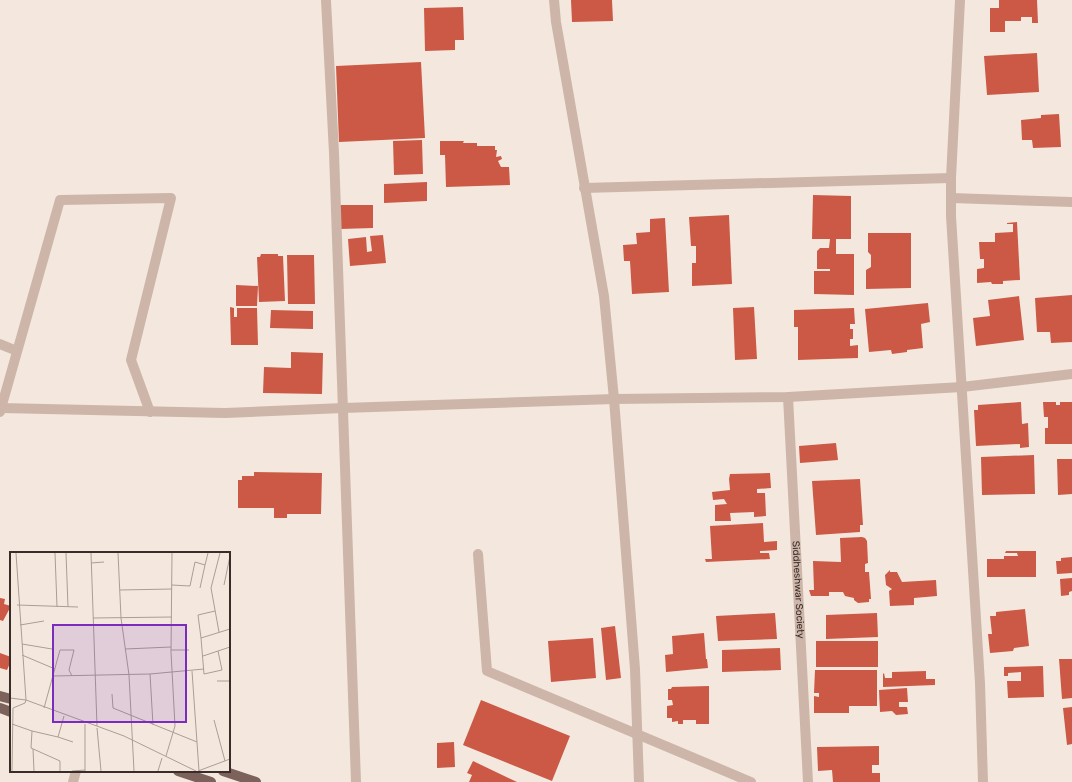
<svg xmlns="http://www.w3.org/2000/svg" width="1072" height="782" font-family="Rubik,sans-serif">
<rect width="100%" height="100%" fill="#f4e8de"/>
<!-- building -->
<path fill="#cb5945" d="M 571,0 L 612,0 L 613,21 L 572,22 Z
M 999,0 L 1037,0 L 1038,23 L 1032,23 L 1032,17 L 1021,17 L 1021,21 L 1005,21 L 1005,32 L 990,32 L 990,8 L 999,8 Z
M 463,7 L 464,40 L 455,40 L 455,50 L 425,51 L 424,8 Z
M 1037,53 L 1039,92 L 987,95 L 984,56 Z
M 421,62 L 425,138 L 339,142 L 336,66 Z
M 1059,114 L 1061,147 L 1033,148 L 1032,140 L 1022,140 L 1021,120 L 1041,118 L 1041,115 Z
M 422,140 L 423,174 L 394,175 L 393,141 Z
M 440,141 L 464,141 L 463,143 L 477,143 L 477,146 L 495,146 L 495,150 L 497,150 L 496,157 L 501,156 L 502,159 L 498,161 L 501,167 L 509,167 L 510,185 L 446,187 L 445,155 L 440,155 Z
M 427,182 L 427,201 L 384,203 L 384,184 Z
M 813,195 L 851,196 L 851,239 L 836,239 L 836,254 L 854,254 L 854,295 L 814,294 L 814,271 L 830,271 L 830,269 L 817,269 L 817,251 L 820,248 L 829,248 L 830,239 L 812,239 Z
M 339,205 L 373,205 L 373,228 L 340,229 Z
M 729,215 L 732,284 L 692,286 L 692,263 L 696,263 L 696,246 L 691,246 L 689,217 Z
M 665,218 L 669,292 L 632,294 L 630,261 L 624,261 L 623,245 L 637,244 L 636,233 L 650,232 L 650,219 Z
M 1017,222 L 1020,280 L 1003,281 L 1003,284 L 992,284 L 991,282 L 977,283 L 977,269 L 984,268 L 984,259 L 980,259 L 979,242 L 995,242 L 995,233 L 1013,232 L 1013,224 L 1007,224 L 1007,223 Z
M 868,233 L 911,233 L 911,288 L 866,289 L 866,270 L 871,267 L 871,255 L 868,252 Z
M 383,235 L 386,263 L 350,266 L 348,239 L 366,237 L 367,252 L 372,251 L 370,236 Z
M 261,254 L 278,254 L 278,256 L 283,256 L 285,301 L 259,302 L 257,257 L 260,257 Z
M 287,255 L 314,255 L 315,304 L 288,304 Z
M 236,285 L 258,286 L 257,306 L 236,306 Z
M 1072,295 L 1072,342 L 1051,343 L 1050,332 L 1037,332 L 1035,298 Z
M 1019,296 L 1024,340 L 976,346 L 973,318 L 990,316 L 988,300 Z
M 928,303 L 930,322 L 921,324 L 923,348 L 907,350 L 907,352 L 892,354 L 891,350 L 869,352 L 865,309 Z
M 230,307 L 234,308 L 234,317 L 237,317 L 237,308 L 257,308 L 258,345 L 231,345 Z
M 754,307 L 757,359 L 735,360 L 733,308 Z
M 854,308 L 855,324 L 850,324 L 850,329 L 853,329 L 853,339 L 850,339 L 850,346 L 858,345 L 858,358 L 798,360 L 798,327 L 794,327 L 794,310 Z
M 271,310 L 313,311 L 313,329 L 270,328 Z
M 291,352 L 323,353 L 322,394 L 263,393 L 264,367 L 291,368 Z
M 1021,402 L 1022,424 L 1028,423 L 1029,447 L 1020,448 L 1020,444 L 976,446 L 974,410 L 978,410 L 978,405 Z
M 1043,402 L 1056,402 L 1056,405 L 1060,405 L 1060,402 L 1072,402 L 1072,444 L 1045,444 L 1045,428 L 1048,428 L 1048,417 L 1044,417 Z
M 836,443 L 838,460 L 800,463 L 799,446 Z
M 1034,455 L 1035,494 L 982,495 L 981,457 Z
M 1057,459 L 1072,459 L 1072,494 L 1058,495 Z
M 254,472 L 322,473 L 321,514 L 287,514 L 287,518 L 274,518 L 274,508 L 238,508 L 238,480 L 242,480 L 242,476 L 254,476 Z
M 770,473 L 771,488 L 757,489 L 757,493 L 765,493 L 766,516 L 754,517 L 754,512 L 730,513 L 731,521 L 715,521 L 715,505 L 727,504 L 724,499 L 713,500 L 712,492 L 730,490 L 729,479 L 730,474 Z
M 860,479 L 863,525 L 860,525 L 860,532 L 816,535 L 812,481 Z
M 763,523 L 764,542 L 777,541 L 777,550 L 760,551 L 760,553 L 769,553 L 770,559 L 706,562 L 705,559 L 712,559 L 710,526 Z
M 862,537 L 865,538 L 867,541 L 868,563 L 865,564 L 865,572 L 869,572 L 871,599 L 869,599 L 869,602 L 858,603 L 854,600 L 854,598 L 845,596 L 843,592 L 829,592 L 829,596 L 811,596 L 809,590 L 814,590 L 813,561 L 841,562 L 840,538 Z
M 1006,551 L 1036,551 L 1036,577 L 987,577 L 987,559 L 1004,559 L 1004,556 L 1018,556 L 1017,553 L 1005,553 Z
M 1072,557 L 1072,573 L 1057,574 L 1056,561 L 1061,561 L 1061,558 Z
M 890,570 L 890,572 L 897,572 L 902,582 L 936,580 L 937,596 L 914,598 L 914,605 L 890,606 L 889,591 L 892,589 L 886,585 L 885,575 Z
M 1072,578 L 1072,591 L 1069,592 L 1069,595 L 1061,596 L 1060,579 Z
M 0,598 L 5,599 L 4,604 L 11,606 L 3,621 L 0,620 Z
M 1025,609 L 1029,646 L 1014,648 L 1013,651 L 990,653 L 988,634 L 992,634 L 990,616 L 996,616 L 996,612 Z
M 775,613 L 777,639 L 718,641 L 716,616 Z
M 877,613 L 878,637 L 826,639 L 826,615 Z
M 615,626 L 621,678 L 606,680 L 601,628 Z
M 704,633 L 706,659 L 707,659 L 708,668 L 666,672 L 665,655 L 673,654 L 672,636 Z
M 593,638 L 596,678 L 551,682 L 548,641 Z
M 816,641 L 878,641 L 878,667 L 816,667 Z
M 780,648 L 781,670 L 722,672 L 722,650 Z
M 0,653 L 11,657 L 11,661 L 7,670 L 0,668 Z
M 1059,659 L 1072,659 L 1072,698 L 1062,699 Z
M 1043,666 L 1044,697 L 1008,698 L 1007,681 L 1021,681 L 1021,672 L 1008,673 L 1008,676 L 1004,676 L 1004,667 Z
M 815,670 L 877,670 L 877,706 L 849,706 L 849,713 L 814,713 L 814,696 L 819,697 L 819,693 L 814,693 Z
M 926,671 L 926,679 L 935,679 L 935,685 L 883,687 L 883,674 L 884,673 L 885,678 L 892,678 L 892,672 Z
M 709,686 L 709,724 L 696,724 L 696,720 L 683,720 L 683,724 L 678,724 L 678,721 L 672,722 L 672,718 L 667,718 L 667,706 L 673,705 L 672,700 L 668,700 L 668,689 L 671,689 L 672,687 Z
M 907,688 L 908,702 L 899,702 L 899,707 L 907,707 L 908,714 L 896,715 L 892,711 L 880,712 L 879,690 Z
M 481,700 L 570,736 L 552,781 L 463,745 Z
M 1072,707 L 1072,744 L 1067,745 L 1063,708 Z
M 454,742 L 455,767 L 437,768 L 437,743 Z
M 879,746 L 879,765 L 872,765 L 872,773 L 880,773 L 880,782 L 833,782 L 832,770 L 818,771 L 817,747 Z
M 473,761 L 517,782 L 469,782 L 472,775 L 467,773 Z"/>
<g fill="none" stroke-linecap="round" stroke-linejoin="round">
<!-- minor -->
<g stroke="#cdb6a9" stroke-width="10">
<path d="M 326,0 L 334,153 L 356,782"/>
<path d="M 554,0 L 556,22 L 604,296 L 614,399 L 635,669 L 639,782"/>
<path d="M 960,0 L 951,178 L 951,216 L 980,683 L 983,782"/>
<path d="M 584,188 L 951,178"/>
<path d="M 951,198 L 1072,202"/>
<path d="M 0,344 L 17,351"/>
<path id="s1" d="M 788,397 L 808,782"/>
<path d="M 1,408 L 225,413 L 343,408 L 614,399 L 788,397 L 962,387 L 1072,374"/>
<path d="M 0,412 L 60,200 L 171,198 L 131,360 L 150,412"/>
<path d="M 478,554 L 487,671 L 751,782"/>
<path d="M 73,782 L 76,771"/>
</g>
<!-- major -->
<path stroke="#7c625a" stroke-width="10" d="M 0,696 L 11,699
M 0,708 L 11,712
M 178,771 L 211,782
M 223,771 L 256,782"/>
</g>
<g text-anchor="middle" dominant-baseline="central" stroke-width="4" stroke-linejoin="round" paint-order="stroke">
<!-- street labels -->
<g font-size="10" fill="#3a2d29" stroke="#fbf2eb">
<text stroke="none"><textPath href="#s1" startOffset="193">Siddheshwar Society</textPath></text>
</g>
</g>
<!-- overview -->
<g transform="translate(10 552)">
<rect width="220" height="220" fill="#f4e8de"/>
<path fill="none" stroke="#aa9d96" stroke-width="1" d="M 45,1 L 47,55M 56,1 L 58,55M 81,1 L 87,174M 108,1 L 111,66 L 119,123 L 124,219M 81,11 L 94,10M 195,13 L 198,1M 162,33 L 180,34 L 185,10 L 195,13 L 190,36M 214,33 L 220,4M 110,38 L 162,37M 7,53 L 68,55M 205,59 L 188,63 L 191,86 L 220,77M 83,66 L 162,65M 10,73 L 34,69M 209,80 L 201,36 L 210,1M 191,86 L 194,122 L 212,118 L 208,99 L 220,95M 12,92 L 42,97M 115,97 L 161,95M 161,98 L 179,98M 12,103 L 45,117M 193,104 L 208,99M 182,119 L 189,219M 140,122 L 143,173M 220,123 L 220,142M 43,124 L 140,122 L 194,117M 207,129 L 220,129M 102,142 L 103,156 L 187,190M 0,146 L 16,148 L 114,184 L 186,219M 34,156 L 50,98 L 64,98 L 59,118 L 62,124M 54,164 L 48,185 L 63,190M 204,168 L 215,209M 2,172 L 22,179 L 21,196 L 50,209 L 50,219M 75,172 L 75,219M 87,176 L 91,219M 22,179 L 48,185M 23,197 L 24,219M 156,204 L 165,174 L 161,100 L 162,1M 2,219 L 3,156 L 15,151 L 16,148 L 6,1M 62,219 L 75,218M 148,219 L 152,206M 188,219 L 220,207"/>
<path fill="#7b2cbf" fill-opacity="0.15" stroke="#7b2cbf" stroke-width="2" d="M 43,73 L 176,73 L 176,170 L 43,170 Z"/>
<rect width="220" height="220" fill="none" stroke="#3a2d29" stroke-width="2"/>
</g>
</svg>
